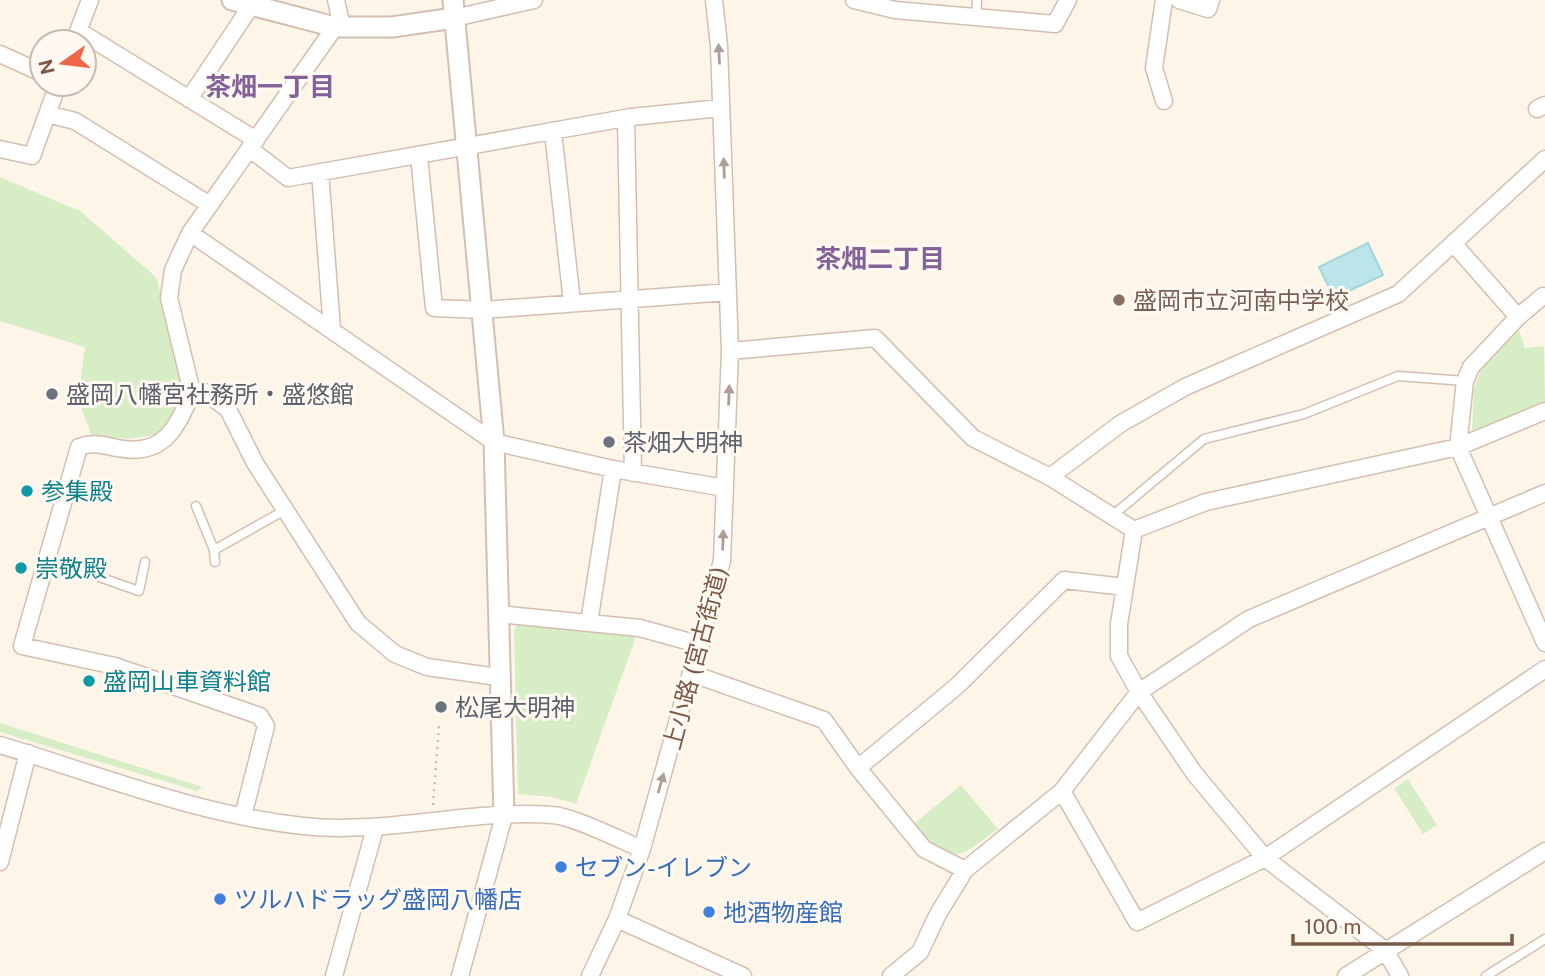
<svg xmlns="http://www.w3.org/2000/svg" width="1545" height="976" font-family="'Public Sans','Noto Sans JP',sans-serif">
<rect width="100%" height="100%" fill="#fef5e9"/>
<!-- green -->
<path fill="#d7edc6" d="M 0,177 L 80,211 L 156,277 L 185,381 L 176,413 L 155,435 L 129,439 L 92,437 L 78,399 L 85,347 L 0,321 Z
M 1518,327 L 1525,348 L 1544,346 L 1545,402 L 1472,432 L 1474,388 L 1480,371 Z
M 519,621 L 637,634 L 576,804 L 552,797 L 518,794 L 514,631 Z
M 0,723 L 202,787 L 197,791 L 0,732 Z
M 1408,779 L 1437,825 L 1423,834 L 1394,788 Z
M 961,785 L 998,829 C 957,859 949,870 914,824 Z"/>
<!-- water -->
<path fill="#bce5e9" stroke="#a1d5dc" stroke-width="2" d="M 1368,243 L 1383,275 L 1334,298 L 1319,267 Z"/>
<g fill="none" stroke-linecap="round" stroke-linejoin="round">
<!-- service casing -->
<g stroke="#d4beb0" stroke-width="11">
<path id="service" d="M 976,18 L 977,0
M 196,506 L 214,550 L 285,510
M 1112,516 L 1204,439 L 1304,414 L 1398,376 L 1465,381
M 214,550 L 215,562
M 48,559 L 139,591 L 145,562
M 1486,976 L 1545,939"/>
</g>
<!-- minor casing -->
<g stroke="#d4beb0" stroke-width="19">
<path id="minor" d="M 336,0 L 342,27
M 854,0 L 895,10 L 1055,24 L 1068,0
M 1164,0 L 1154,68 L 1164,101
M 1179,0 L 1208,9 L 1211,0
M 454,18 L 534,0
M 79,31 L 256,140
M 74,42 L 90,0
M 0,54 L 42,73
M 189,99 L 251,6 L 251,0
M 1537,109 L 1545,105
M 47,114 L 75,121 L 210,205
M 626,118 L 633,473
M 553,132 L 572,302
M 0,149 L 32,156 L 58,84
M 250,149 L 288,178 L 631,117 L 721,108
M 419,156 L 434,308 L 483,310 L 728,292
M 320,172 L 332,329
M 190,233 L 494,442 L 613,469 L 725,488
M 1453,243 L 1518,317 L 1471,367 L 1465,381 L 1458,447 L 1545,643
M 1518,317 L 1543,296
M 730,351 L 875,338 L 973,438 L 1050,477 L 1134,530
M 192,392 L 169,298 L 173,270 L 190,233 L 335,27
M 1050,477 L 1120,424 L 1185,387 L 1398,294 L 1545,159
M 1134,530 L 1119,624 L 1119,656 L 1139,692 L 1194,773 L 1265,858 L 1385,950 L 1400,976
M 1134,530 L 1206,502 L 1458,447 L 1545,411
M 497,614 L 640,628 L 701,645
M 589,623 L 613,469
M 693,674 L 824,720 L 858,768 L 924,849 L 965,870 L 1062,791 L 1139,692 L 1249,619 L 1545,493
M 0,745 C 99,775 199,815 303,826 C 387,835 469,809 552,815 C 573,816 620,840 642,849
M 858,768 L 957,686 L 1064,580 L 1125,587
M 1062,791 L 1137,922 L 1265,858 L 1545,669
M 243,816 L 266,726 L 260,716 L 115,666 L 22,646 L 79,447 C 93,442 102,445 117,448 C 163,457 176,430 192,392 L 203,391 L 228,409 L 255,463 L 358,623 L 395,654 L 427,667 L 498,677
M 0,862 L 28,753
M 617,919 L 743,976
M 334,976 L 375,828
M 460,976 L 504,816
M 590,976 L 617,919 L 642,849 L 722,561 L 730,351 L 719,46 L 714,0
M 891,976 L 920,952 L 938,914 L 965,870
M 1346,976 L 1545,851"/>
</g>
<!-- tertiary casing -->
<g stroke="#d4beb0" stroke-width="23">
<path id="tertiary" d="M 232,0 L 335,27 L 392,27 L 454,18
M 453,0 L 494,442 L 504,816"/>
</g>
<!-- path -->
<path stroke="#dbb5a1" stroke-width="2.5" stroke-dasharray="2 5" stroke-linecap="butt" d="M 433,805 L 439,726"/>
<!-- service -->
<use href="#service" stroke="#fff" stroke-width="8"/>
<!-- minor -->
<use href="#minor" stroke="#fff" stroke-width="16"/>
<!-- tertiary -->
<use href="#tertiary" stroke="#fff" stroke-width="19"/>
</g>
<!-- one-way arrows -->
<defs><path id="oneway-solid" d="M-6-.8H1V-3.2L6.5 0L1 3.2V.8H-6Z" transform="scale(1.75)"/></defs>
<g fill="#b09c92">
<use href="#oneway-solid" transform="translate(719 54) rotate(-93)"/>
<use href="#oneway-solid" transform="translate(724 168) rotate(-92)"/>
<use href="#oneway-solid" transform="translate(729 395) rotate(-88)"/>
<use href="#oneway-solid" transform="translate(723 540) rotate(-88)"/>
<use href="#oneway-solid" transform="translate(661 783) rotate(-74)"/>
</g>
<!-- markers -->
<circle fill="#8d6e63" stroke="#fff9f1" stroke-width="2.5" cx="1119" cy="300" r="7"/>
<g fill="#6b7280" stroke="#fff9f1" stroke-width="2.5">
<circle cx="52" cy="394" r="7"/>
<circle cx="609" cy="442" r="7"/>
<circle cx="441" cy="707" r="7"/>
</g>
<g fill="#0f9aa8" stroke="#fff9f1" stroke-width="2.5">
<circle cx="27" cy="491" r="7"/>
<circle cx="21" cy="568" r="7"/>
<circle cx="89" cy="681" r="7"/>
</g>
<g fill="#3f7fe0" stroke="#fff9f1" stroke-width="2.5">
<circle cx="561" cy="867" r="7"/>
<circle cx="220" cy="899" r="7"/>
<circle cx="709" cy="912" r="7"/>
</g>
<g text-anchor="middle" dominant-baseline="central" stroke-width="6" stroke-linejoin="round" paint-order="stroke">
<!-- education labels -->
<g font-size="24" fill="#785e54" stroke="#fff9f1" text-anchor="start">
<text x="1133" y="300">盛岡市立河南中学校</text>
</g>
<!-- worship labels -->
<g font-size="24" fill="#5b616d" stroke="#fff9f1" text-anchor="start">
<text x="66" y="394">盛岡八幡宮社務所・盛悠館</text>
<text x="623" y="442">茶畑大明神</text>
<text x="455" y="707">松尾大明神</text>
</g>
<!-- culture labels -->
<g font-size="24" fill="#0d838f" stroke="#fff9f1" text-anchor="start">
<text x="41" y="491">参集殿</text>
<text x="35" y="568">崇敬殿</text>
<text x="103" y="681">盛岡山車資料館</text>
</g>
<!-- street labels -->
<g font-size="24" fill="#7b5a4a" stroke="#fff9f1">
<text transform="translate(695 658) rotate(-75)">上小路 (宮古街道)</text>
</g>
<!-- shop labels -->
<g font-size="24" fill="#366cbe" stroke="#fff9f1" text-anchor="start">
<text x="575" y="867">セブン-イレブン</text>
<text x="234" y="899">ツルハドラッグ盛岡八幡店</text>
<text x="723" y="912">地酒物産館</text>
</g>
<!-- neighbourhood labels -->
<g font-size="26" font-weight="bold" fill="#836397" stroke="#fff9f1">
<text x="270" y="86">茶畑一丁目</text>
<text x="880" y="258">茶畑二丁目</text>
</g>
</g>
<!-- north arrow -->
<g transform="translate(63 63) rotate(256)"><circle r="33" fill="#fff9f1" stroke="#cab9ae" stroke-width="2"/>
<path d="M0-5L12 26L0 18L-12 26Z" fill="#ee6748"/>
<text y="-10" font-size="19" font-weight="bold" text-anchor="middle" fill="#7b5a4a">N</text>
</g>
<!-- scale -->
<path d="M1293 934v10h219v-10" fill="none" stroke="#7b5a4a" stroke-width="3.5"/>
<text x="1304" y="934" font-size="21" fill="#7b5a4a" stroke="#fff9f1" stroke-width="5" paint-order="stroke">100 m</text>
</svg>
